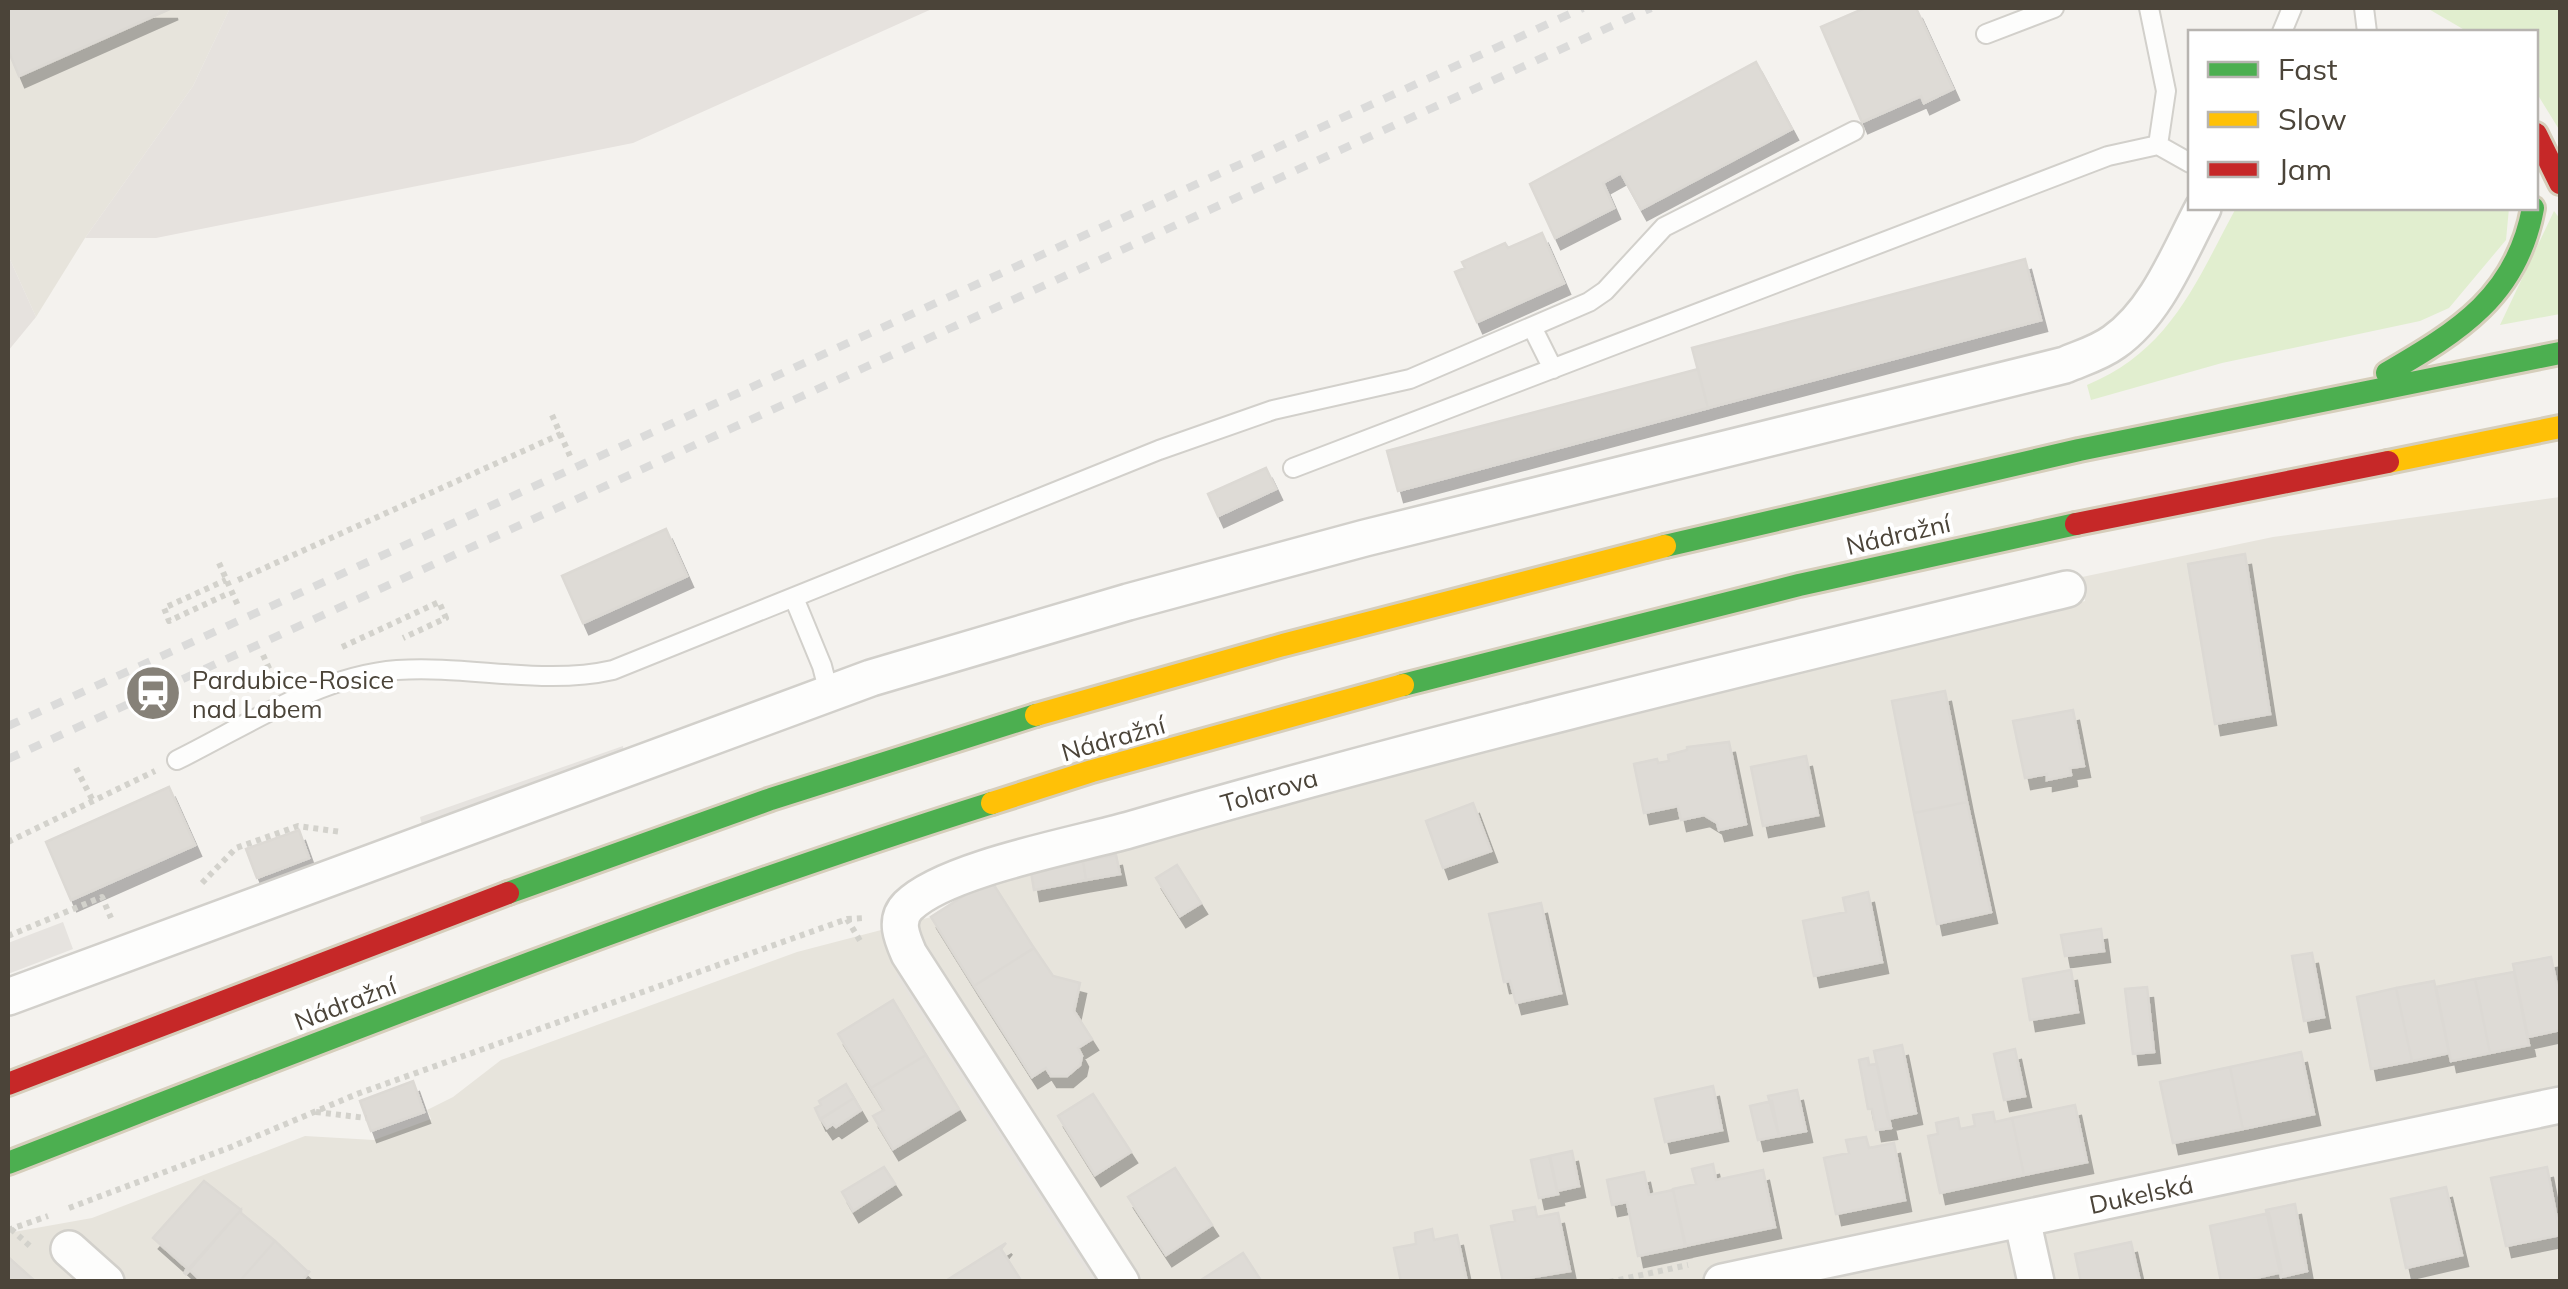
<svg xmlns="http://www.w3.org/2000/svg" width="2568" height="1289" font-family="Mulish,sans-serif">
<defs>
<filter id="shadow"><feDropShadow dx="6" dy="11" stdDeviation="0" flood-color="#0004"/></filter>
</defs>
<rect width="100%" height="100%" fill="#f4f2ee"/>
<!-- residential -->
<path fill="#e7e4dc" d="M 8,8 L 230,8 L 193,86 L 85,238 L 36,317 L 8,255 Z
M 2560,497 L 2560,1281 L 8,1282 L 8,1233 L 92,1218 L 305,1136 L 374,1140 L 431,1119 L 427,1110 L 453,1097 L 501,1060 L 797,952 L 931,917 L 990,879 L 1840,657 L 2085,601 L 2082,577 L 2273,537 Z"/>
<!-- industrial -->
<path fill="#e6e2de" d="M 230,8 L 934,8 L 633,143 L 156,238 L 85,238 L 193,86 Z
M 8,255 L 36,317 L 8,351 Z"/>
<!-- green -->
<path fill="#e1eecf" d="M 2427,8 L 2560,8 L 2560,131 L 2536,92 L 2536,32 L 2468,32 Z
M 2236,208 L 2509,208 L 2506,240 L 2449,308 L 2420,321 L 2222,363 L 2091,400 L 2087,385 C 2171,350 2196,282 2236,208 Z
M 2554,211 L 2560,219 L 2560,314 L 2500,325 Z"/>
<!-- parking -->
<path fill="#e6e3df" d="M 623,746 L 625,767 L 426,841 L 420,817 Z
M 63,922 L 73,949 L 8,974 L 8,943 Z
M 915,963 L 1121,1281 L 1093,1281 L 896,975 Z"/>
<!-- building -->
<path fill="#dedbd6" stroke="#dcd9d4" stroke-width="2.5" filter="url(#shadow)" d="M 8,8 L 172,8 L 19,76 L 8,50 Z
M 1865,8 L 1916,8 L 1953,89 L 1924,103 L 1921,96 L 1862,122 L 1821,27 Z
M 1756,62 L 1792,129 L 1641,209 L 1621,173 L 1603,183 L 1614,208 L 1555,238 L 1530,184 Z
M 1542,233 L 1564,283 L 1477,322 L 1455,272 L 1465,268 L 1462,262 L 1505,243 L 1508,248 Z
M 2025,259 L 2041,320 L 1708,408 L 1692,348 Z
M 1698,369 L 1708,408 L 1398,491 L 1387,451 Z
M 1266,468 L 1276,489 L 1218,516 L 1208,494 Z
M 666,529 L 687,576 L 583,623 L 562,576 Z
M 2245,554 L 2270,714 L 2215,724 L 2188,564 Z
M 1945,691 L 1967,802 L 1914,813 L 1892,701 Z
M 2073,710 L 2084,766 L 2070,768 L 2071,775 L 2047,780 L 2047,774 L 2025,778 L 2013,721 Z
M 1729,742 L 1746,824 L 1719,830 L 1717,823 L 1704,815 L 1681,820 L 1678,806 L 1644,813 L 1634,764 L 1657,759 L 1658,763 L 1669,761 L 1668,755 L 1687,750 L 1687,747 Z
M 1806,756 L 1818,815 L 1763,826 L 1751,767 Z
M 169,787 L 195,845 L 71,900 L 46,842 Z
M 1967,802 L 1991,912 L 1937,924 L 1914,813 Z
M 1473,803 L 1491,851 L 1443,868 L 1426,821 Z
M 299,830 L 309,858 L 257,878 L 246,849 Z
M 1116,855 L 1120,874 L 1086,880 L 1083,861 Z
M 1083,861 L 1086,880 L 1034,890 L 1031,872 Z
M 1177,865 L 1201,903 L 1180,916 L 1156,878 Z
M 990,879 L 1034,948 L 974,986 L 931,917 Z
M 1868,892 L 1882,962 L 1814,976 L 1803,921 L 1846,912 L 1843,898 Z
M 1541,903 L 1561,993 L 1516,1003 L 1510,981 L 1504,982 L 1489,914 Z
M 2101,929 L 2104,951 L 2065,956 L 2061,935 Z
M 1034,948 L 1053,976 L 1080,983 L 1074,1011 L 1092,1039 L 1078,1048 L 1082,1056 L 1080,1065 L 1067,1076 L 1051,1076 L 1046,1068 L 1032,1077 L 974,986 Z
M 2312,953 L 2324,1017 L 2304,1021 L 2292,956 Z
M 2551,957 L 2560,1001 L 2560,1030 L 2528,1037 L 2513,964 Z
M 2071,970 L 2078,1012 L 2030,1020 L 2023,979 Z
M 2514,972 L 2529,1045 L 2490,1053 L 2475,979 Z
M 2475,979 L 2490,1053 L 2451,1061 L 2436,987 Z
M 2434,981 L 2449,1053 L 2412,1061 L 2396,988 Z
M 2147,987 L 2154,1052 L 2133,1054 L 2125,989 Z
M 2396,988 L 2412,1061 L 2371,1069 L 2357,997 Z
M 893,1000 L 926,1055 L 871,1088 L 838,1034 Z
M 1902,1045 L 1916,1113 L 1888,1119 L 1874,1051 Z
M 2015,1049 L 2025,1096 L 2004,1100 L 1994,1054 Z
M 2301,1052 L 2314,1114 L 2243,1129 L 2230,1067 Z
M 926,1055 L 959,1109 L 893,1149 L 873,1116 L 884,1110 L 871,1088 Z
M 1868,1058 L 1869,1065 L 1877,1064 L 1891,1128 L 1876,1130 L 1872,1109 L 1868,1109 L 1859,1060 Z
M 2230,1067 L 2243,1129 L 2173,1143 L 2160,1082 Z
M 413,1081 L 424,1112 L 371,1131 L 360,1101 Z
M 846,1084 L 854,1098 L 820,1119 L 815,1108 L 821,1105 L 819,1101 Z
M 1713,1086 L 1722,1130 L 1665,1142 L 1655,1099 Z
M 1797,1090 L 1806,1131 L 1779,1136 L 1768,1096 Z
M 1093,1094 L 1131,1152 L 1095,1175 L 1058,1116 Z
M 854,1098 L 861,1110 L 836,1127 L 833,1124 L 827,1128 L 821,1119 Z
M 1772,1101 L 1779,1136 L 1758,1140 L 1750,1106 Z
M 2075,1105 L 2087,1162 L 2024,1175 L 2012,1118 Z
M 1993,1112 L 1995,1122 L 2012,1118 L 2024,1175 L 1940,1193 L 1928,1136 L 1938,1134 L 1936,1123 L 1958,1118 L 1960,1129 L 1975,1126 L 1973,1115 Z
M 1866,1137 L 1869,1148 L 1894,1143 L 1905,1200 L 1836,1214 L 1824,1158 L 1849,1153 L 1846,1140 Z
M 1572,1151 L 1579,1186 L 1557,1191 L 1549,1156 Z
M 1550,1156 L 1558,1194 L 1539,1198 L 1531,1160 Z
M 1713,1164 L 1716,1180 L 1763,1170 L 1775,1227 L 1685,1246 L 1673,1189 L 1696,1184 L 1692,1169 Z
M 884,1167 L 895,1184 L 853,1211 L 842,1192 Z
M 2547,1167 L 2560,1235 L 2506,1246 L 2491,1178 Z
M 1175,1168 L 1212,1225 L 1166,1255 L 1128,1197 Z
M 1644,1172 L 1649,1195 L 1673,1190 L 1686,1246 L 1638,1256 L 1627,1202 L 1612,1205 L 1607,1180 Z
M 204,1181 L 241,1210 L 184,1274 L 187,1268 L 153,1238 Z
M 2446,1187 L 2462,1255 L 2406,1268 L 2391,1199 Z
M 2295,1204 L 2307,1271 L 2281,1277 L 2266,1210 Z
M 1535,1207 L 1537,1217 L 1558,1213 L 1570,1271 L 1503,1282 L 1491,1226 L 1515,1221 L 1513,1211 Z
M 241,1210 L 241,1213 L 275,1241 L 239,1282 L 202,1282 L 190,1270 L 185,1275 Z
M 2269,1213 L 2282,1272 L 2238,1282 L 2221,1282 L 2210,1226 Z
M 1432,1229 L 1434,1240 L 1457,1235 L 1467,1282 L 1401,1282 L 1394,1248 L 1416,1244 L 1415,1233 Z
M 275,1241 L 308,1272 L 310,1271 L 301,1282 L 239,1282 Z
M 2131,1242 L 2140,1282 L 2081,1282 L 2075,1254 Z
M 1006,1243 L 1001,1249 L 1022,1282 L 944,1282 Z
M 1243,1253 L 1262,1282 L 1198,1282 Z
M 8,1257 L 36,1282 L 8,1282 Z"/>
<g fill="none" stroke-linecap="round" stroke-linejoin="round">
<!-- lane casing -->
<g stroke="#d2d0cb" stroke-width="22">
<path id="lane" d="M 2364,8 L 2367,32
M 2282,32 L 2292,8
M 1986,34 L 2054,8
M 2158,145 L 2190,163
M 1532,327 L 1553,369
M 1293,468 L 2108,156 L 2158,145 L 2166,91 L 2149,8
M 794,598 L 822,666 L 829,693
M 177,760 C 246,726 319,676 397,670 C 469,665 543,686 613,670 L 1159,450 L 1273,410 L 1410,379 L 1589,302 L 1605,291 L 1664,227 L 1854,131"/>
</g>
<!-- street casing -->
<g stroke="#d2d0cb" stroke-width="40">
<path id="street" d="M 8,997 L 871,678 L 1128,602 L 1365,538 L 2065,365 C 2081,358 2099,353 2114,342 C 2157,312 2179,253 2203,208
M 2022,1219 L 2036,1282
M 69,1249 L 106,1282
M 1121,1282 L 909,954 C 902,938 894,920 908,906 C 945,869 1076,845 1129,830 C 1439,740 1753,665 2067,589
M 1722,1282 L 2560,1105"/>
</g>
<!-- fast casing -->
<g stroke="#d6cebb" stroke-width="28">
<path id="fast" d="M 2387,373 C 2459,331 2517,296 2533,208
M 1665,546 L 2079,450 L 2560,353
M 1403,685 L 1799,585 L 2076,524
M 508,893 L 771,799 L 1036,715
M 8,1163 C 334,1037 659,908 992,803"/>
</g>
<!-- slow casing -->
<g stroke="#d6cebb" stroke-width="28">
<path id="slow" d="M 2388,462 L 2560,427
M 1036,715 L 1283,645 L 1665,546
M 992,803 L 1092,771 L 1403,685"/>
</g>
<!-- jam casing -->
<g stroke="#d6cebb" stroke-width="28">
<path id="jam" d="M 2536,134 L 2560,183
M 2076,524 L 2388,462
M 8,1084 L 508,893"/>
</g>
<!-- path -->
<path stroke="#d3d2cc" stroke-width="6" stroke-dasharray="5 5" stroke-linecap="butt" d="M 552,415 L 570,456
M 219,563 L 239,608
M 238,580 L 561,434
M 225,595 L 169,621 L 164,608 L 226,580
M 342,647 L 439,602 L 446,618 L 403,638
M 263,655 L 273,677
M 76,768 L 93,801
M 8,842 L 155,771
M 202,883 L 236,848 L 298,826 L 341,832
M 847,919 L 862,944
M 8,936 L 102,897 L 111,918
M 316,1112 L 366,1118
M 69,1208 L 231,1147 L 357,1094 L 847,919 L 864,918
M 11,1229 L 31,1247
M 8,1230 L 48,1216
M 1609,1282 L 1688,1265"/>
<!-- lane -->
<use href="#lane" stroke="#fdfdfc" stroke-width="18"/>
<!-- street -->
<use href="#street" stroke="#fdfdfc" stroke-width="35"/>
<!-- fast -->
<use href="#fast" stroke="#4caf50" stroke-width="22"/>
<!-- slow -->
<use href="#slow" stroke="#ffc107" stroke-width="22"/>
<!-- jam -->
<use href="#jam" stroke="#c62828" stroke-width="22"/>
<!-- rail -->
<path stroke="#dbdbda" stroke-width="8" stroke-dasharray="12 12" stroke-linecap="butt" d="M 8,726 L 1583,8
M 8,759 L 1651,8"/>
</g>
<!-- icons -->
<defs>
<g id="station-disc" transform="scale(2.875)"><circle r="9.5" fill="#868178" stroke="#fff"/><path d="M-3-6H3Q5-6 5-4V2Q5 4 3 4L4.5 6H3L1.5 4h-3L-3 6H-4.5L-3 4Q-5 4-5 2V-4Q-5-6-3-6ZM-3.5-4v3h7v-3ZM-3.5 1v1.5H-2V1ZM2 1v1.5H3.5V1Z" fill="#fff"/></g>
</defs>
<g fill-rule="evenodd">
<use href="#station-disc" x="153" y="693"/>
</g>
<g text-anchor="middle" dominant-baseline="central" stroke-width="8" stroke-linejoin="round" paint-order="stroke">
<!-- street labels -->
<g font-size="25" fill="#4b4439" stroke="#fff">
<text transform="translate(1898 534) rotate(-13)">Nádražní</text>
<text transform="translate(1113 738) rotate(-16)">Nádražní</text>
<text transform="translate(1269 790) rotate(-16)">Tolarova</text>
<text transform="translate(345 1003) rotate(-21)">Nádražní</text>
<text transform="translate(2141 1194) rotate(-12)">Dukelská</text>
</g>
<!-- poi labels -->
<g font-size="25" fill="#4b4439" stroke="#fff" text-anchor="start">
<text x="192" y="679">Pardubice-Rosice<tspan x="192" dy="29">nad Labem</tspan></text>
</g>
</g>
<!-- border -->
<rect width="2568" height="1289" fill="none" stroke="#4b4439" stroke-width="20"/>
<!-- legend -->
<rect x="2188" y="30" width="350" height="180" fill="#ffffff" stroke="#b7b4b0" stroke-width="2.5"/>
<rect x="2208" y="62" width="50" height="15" fill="#4caf50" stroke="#b7b4b0" stroke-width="2.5"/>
<text x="2278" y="80" font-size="30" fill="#4b4439">Fast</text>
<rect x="2208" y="112" width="50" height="15" fill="#ffc107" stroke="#b7b4b0" stroke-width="2.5"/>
<text x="2278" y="130" font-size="30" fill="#4b4439">Slow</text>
<rect x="2208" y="162" width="50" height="15" fill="#c62828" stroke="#b7b4b0" stroke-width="2.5"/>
<text x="2278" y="180" font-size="30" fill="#4b4439">Jam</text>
</svg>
